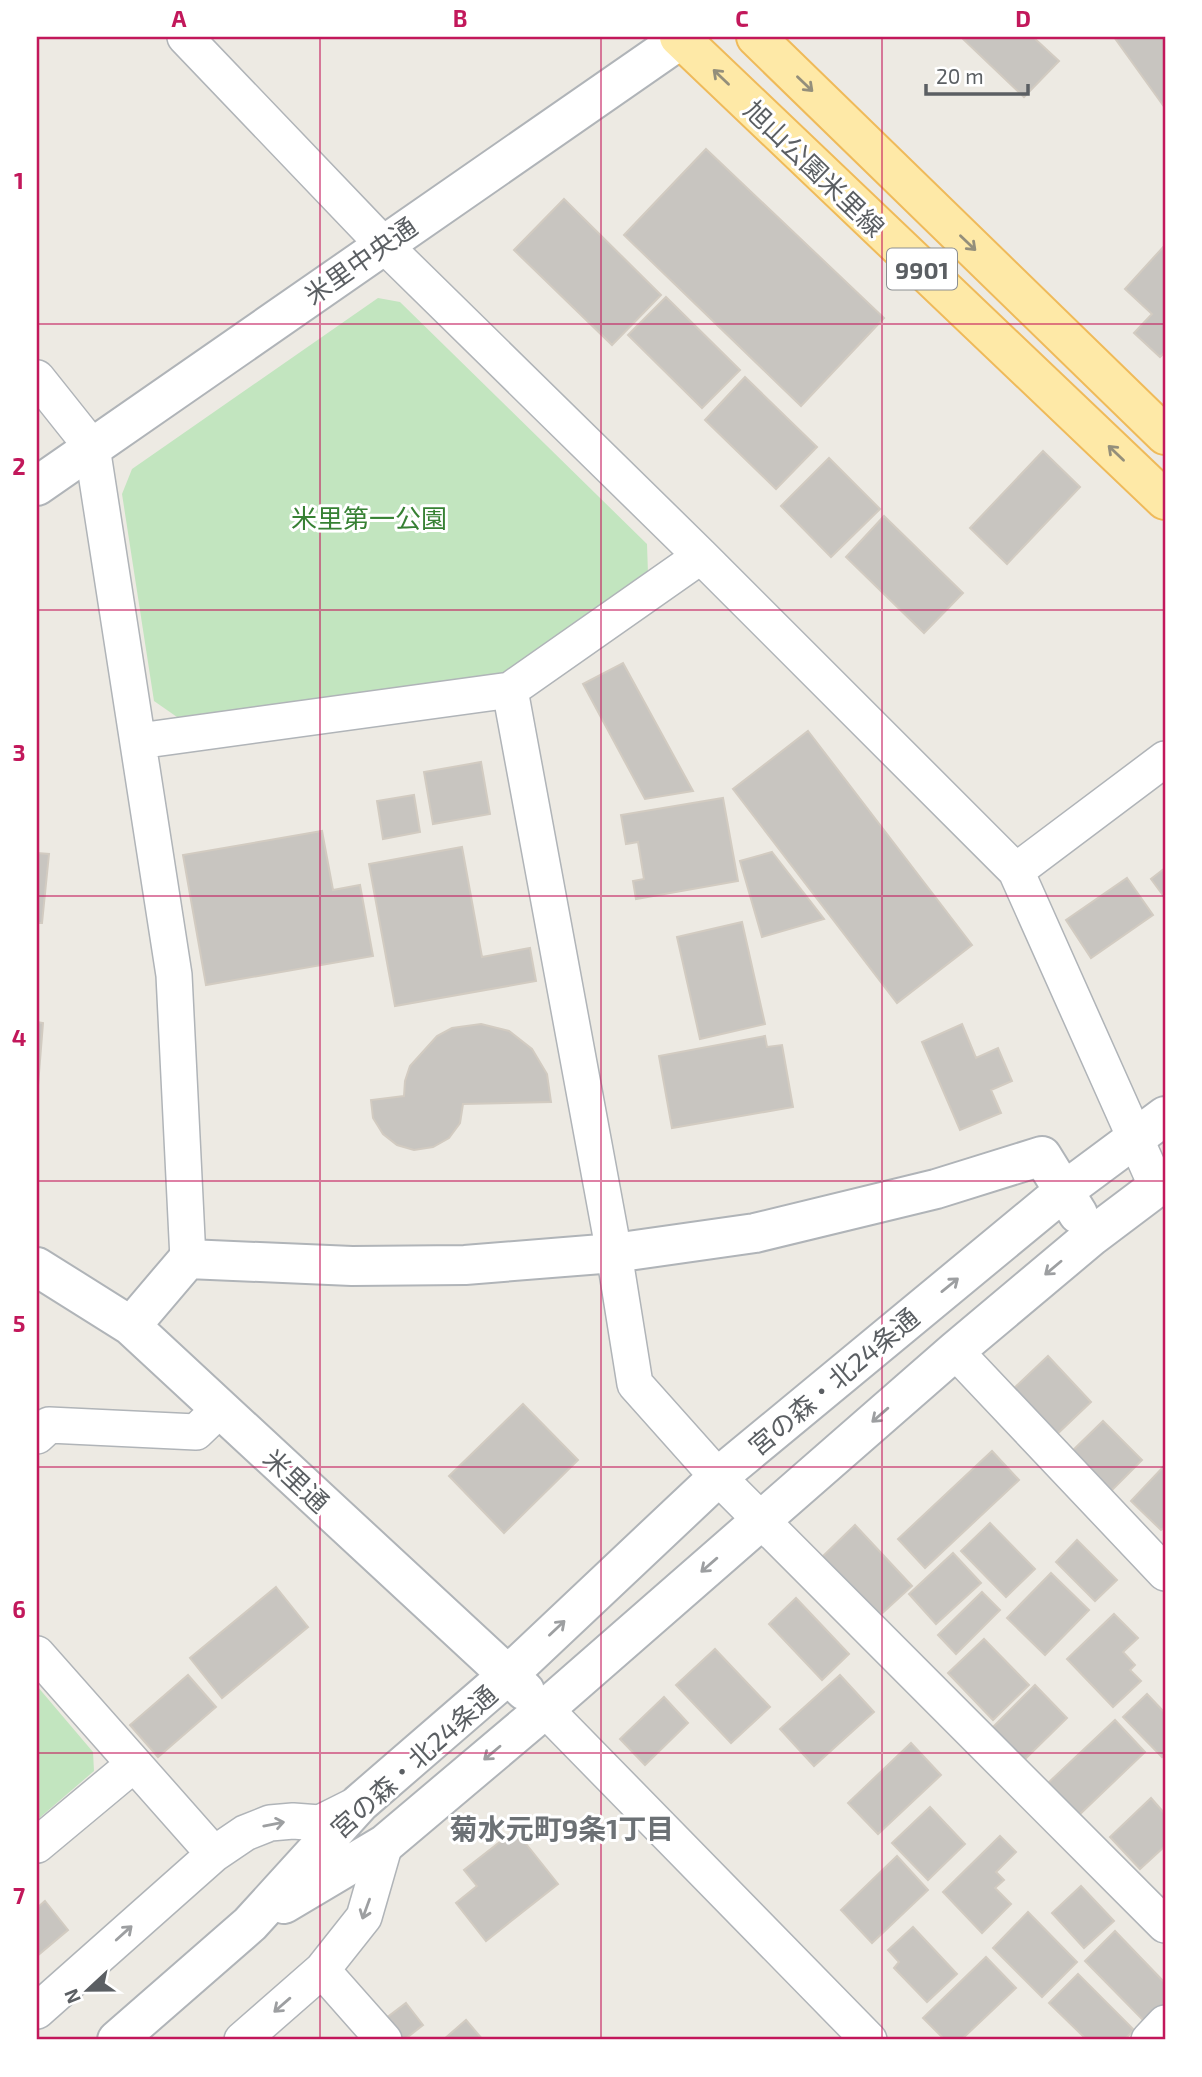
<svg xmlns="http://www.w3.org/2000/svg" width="1202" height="2077" font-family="'Exo 2','Noto Sans JP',sans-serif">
<rect width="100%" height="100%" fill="#edeae3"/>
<!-- green -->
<path fill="#c2e5bf" d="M 378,298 L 400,302 L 647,544 L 648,574 L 500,676 L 177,717 L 154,701 L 122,494 L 132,469 Z
M 37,1686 L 93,1752 L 94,1771 L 37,1820 Z"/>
<!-- building -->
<path fill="#c8c5c0" stroke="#d2cbc1" stroke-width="2" d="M 961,37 L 1033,37 L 1059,61 L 1024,97 Z
M 1114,37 L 1165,37 L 1165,108 Z
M 706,149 L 884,318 L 801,406 L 624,235 Z
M 564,199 L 661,295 L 612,345 L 514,250 Z
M 1165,245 L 1165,352 L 1160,357 L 1134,333 L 1152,314 L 1125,289 Z
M 666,297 L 740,370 L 702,408 L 628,335 Z
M 745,377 L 817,447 L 776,489 L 705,420 Z
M 1043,451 L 1080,487 L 1007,564 L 970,528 Z
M 829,458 L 880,509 L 831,557 L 781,506 Z
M 884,516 L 963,593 L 924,633 L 846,557 Z
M 623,663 L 693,791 L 645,799 L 583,684 Z
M 808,731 L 972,945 L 897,1003 L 733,789 Z
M 481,762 L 490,814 L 433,824 L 424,772 Z
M 414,795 L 420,832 L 383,839 L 377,801 Z
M 723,798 L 738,881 L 636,899 L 633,881 L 644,879 L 638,842 L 626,844 L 621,815 Z
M 322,831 L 333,890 L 360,885 L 373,956 L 206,985 L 183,855 Z
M 462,847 L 482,957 L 530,948 L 536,981 L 395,1006 L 369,864 Z
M 772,852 L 824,919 L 762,937 L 740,861 Z
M 37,853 L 49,854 L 42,923 L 37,923 Z
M 1165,868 L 1165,898 L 1151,879 Z
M 1127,878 L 1153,915 L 1091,958 L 1066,920 Z
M 742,922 L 765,1024 L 700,1039 L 677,937 Z
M 37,1022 L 43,1023 L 37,1098 Z
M 481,1024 L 509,1031 L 532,1049 L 547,1074 L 551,1102 L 463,1104 L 460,1123 L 449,1138 L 433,1147 L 414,1150 L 397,1145 L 383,1134 L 373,1118 L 371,1100 L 404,1096 L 405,1081 L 410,1066 L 437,1036 L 452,1028 Z
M 962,1024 L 976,1058 L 998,1048 L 1012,1081 L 991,1090 L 1001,1113 L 960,1130 L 922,1042 Z
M 765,1036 L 767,1047 L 782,1045 L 793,1107 L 672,1128 L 659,1056 Z
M 1048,1356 L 1091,1402 L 1053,1438 L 1010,1392 Z
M 523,1404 L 578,1460 L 504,1533 L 449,1476 Z
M 1103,1421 L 1142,1460 L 1107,1495 L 1068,1455 Z
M 992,1451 L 1019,1480 L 925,1568 L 898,1539 Z
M 1165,1465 L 1165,1527 L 1161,1530 L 1131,1501 Z
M 990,1523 L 1035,1569 L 1006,1597 L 961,1551 Z
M 855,1525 L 912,1586 L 878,1617 L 822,1557 Z
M 1077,1540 L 1117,1580 L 1095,1601 L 1056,1562 Z
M 953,1553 L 981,1583 L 936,1624 L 909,1594 Z
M 1051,1573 L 1089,1610 L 1045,1655 L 1007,1618 Z
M 276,1587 L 308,1627 L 222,1698 L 190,1658 Z
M 982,1592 L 1000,1610 L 956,1654 L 938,1635 Z
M 796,1598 L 849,1654 L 822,1680 L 769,1624 Z
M 1114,1614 L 1138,1638 L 1123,1652 L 1135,1665 L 1130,1670 L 1141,1681 L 1113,1707 L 1067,1659 Z
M 984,1639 L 1029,1685 L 993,1720 L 948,1673 Z
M 715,1649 L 770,1707 L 731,1743 L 676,1685 Z
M 188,1675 L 216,1707 L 158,1757 L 130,1725 Z
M 840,1675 L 874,1712 L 814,1766 L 780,1729 Z
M 1035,1685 L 1067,1718 L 1020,1764 L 989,1731 Z
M 1147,1694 L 1165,1713 L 1165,1754 L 1162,1757 L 1123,1717 Z
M 664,1697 L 688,1723 L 645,1765 L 620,1739 Z
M 1115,1720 L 1145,1752 L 1078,1816 L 1047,1784 Z
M 911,1743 L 941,1775 L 878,1834 L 848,1803 Z
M 1151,1798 L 1165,1814 L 1165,1846 L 1140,1869 L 1110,1837 Z
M 930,1807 L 965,1844 L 928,1880 L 892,1843 Z
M 515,1830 L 558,1884 L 486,1941 L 456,1903 L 477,1886 L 464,1870 Z
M 1000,1836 L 1016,1852 L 996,1872 L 1004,1880 L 995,1888 L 1011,1904 L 982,1933 L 943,1892 Z
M 897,1856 L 928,1890 L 872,1943 L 841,1910 Z
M 1081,1886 L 1114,1921 L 1084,1948 L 1052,1913 Z
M 45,1901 L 68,1930 L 37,1956 L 37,1908 Z
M 1028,1912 L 1077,1962 L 1042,1997 L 993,1948 Z
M 913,1927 L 957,1974 L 927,2002 L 894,1968 L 899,1962 L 888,1950 Z
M 1115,1931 L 1165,1983 L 1165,2007 L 1147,2024 L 1085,1961 Z
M 986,1957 L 1016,1988 L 961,2040 L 945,2040 L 923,2018 Z
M 1078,1974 L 1134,2030 L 1124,2040 L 1087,2040 L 1049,2003 Z
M 406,2003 L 423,2025 L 404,2040 L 395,2040 L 381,2022 Z
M 466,2020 L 483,2040 L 443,2040 Z"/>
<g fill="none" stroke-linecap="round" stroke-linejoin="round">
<!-- minor casing -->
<g stroke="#b0b4b8" stroke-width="38">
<path id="minor" d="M 185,37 L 383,244 L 701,556 L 1016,871 L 1157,1187
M 37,378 L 92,447 L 174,975 L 188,1259
M 510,690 L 614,1253 L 635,1384 L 718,1477 L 1165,1925
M 139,741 L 510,690 L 701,556
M 1016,871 L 1165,759
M 955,1351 L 1165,1573
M 37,1436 L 49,1425 L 196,1432 L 220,1409
M 37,1654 L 214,1854
M 545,1709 L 869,2040
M 37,1845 L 133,1765
M 322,1970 L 384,2040
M 37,2011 L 214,1854 L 245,1833 L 270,1823 L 293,1821 L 320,1823 L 360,1803
M 242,2040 L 322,1970 L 364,1917 L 385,1844
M 1149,2040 L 1165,2023"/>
</g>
<!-- tertiary casing -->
<g stroke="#b0b4b8" stroke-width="42">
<path id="tertiary" d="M 37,486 L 684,37
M 37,1267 L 131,1326 L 525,1691
M 131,1326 L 188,1259 L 352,1266 L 465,1265 L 614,1253 L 755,1233 L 936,1189 L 1042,1156 L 1078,1214
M 284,1904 L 385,1844 L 545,1709 L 955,1351 L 1092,1236 L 1165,1181
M 117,2040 L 250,1924 L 360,1803 L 508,1675 L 718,1477 L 1064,1191 L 1165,1116"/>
</g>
<!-- primary casing -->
<g stroke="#efba5a" stroke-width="42">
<path id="primary" d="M 679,37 L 1165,500
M 756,37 L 1165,435"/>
</g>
<!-- minor -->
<use href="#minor" stroke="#fff" stroke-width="35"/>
<!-- tertiary -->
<use href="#tertiary" stroke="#fff" stroke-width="38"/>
<!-- primary -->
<use href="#primary" stroke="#fee9a7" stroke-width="38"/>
</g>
<!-- one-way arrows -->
<defs><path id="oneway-shaft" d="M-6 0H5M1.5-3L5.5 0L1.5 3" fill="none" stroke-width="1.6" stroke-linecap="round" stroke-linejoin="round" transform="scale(1.75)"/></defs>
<g stroke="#948f7b">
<use href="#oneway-shaft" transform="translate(721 77) rotate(-136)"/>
<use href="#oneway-shaft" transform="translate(805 84) rotate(44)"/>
<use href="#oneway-shaft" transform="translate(968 243) rotate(44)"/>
<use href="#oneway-shaft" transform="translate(1116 453) rotate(-136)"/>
</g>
<g stroke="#9d9fa1">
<use href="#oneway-shaft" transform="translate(1053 1268) rotate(140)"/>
<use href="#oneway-shaft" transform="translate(950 1285) rotate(-39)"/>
<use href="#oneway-shaft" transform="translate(880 1415) rotate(139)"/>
<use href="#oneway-shaft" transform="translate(709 1565) rotate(139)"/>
<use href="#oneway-shaft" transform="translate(557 1628) rotate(-43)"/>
<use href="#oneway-shaft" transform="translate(492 1753) rotate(140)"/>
<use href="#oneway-shaft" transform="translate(274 1824) rotate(-11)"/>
<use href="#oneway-shaft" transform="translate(366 1909) rotate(110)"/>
<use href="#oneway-shaft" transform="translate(124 1933) rotate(-42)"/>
<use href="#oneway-shaft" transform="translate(282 2005) rotate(139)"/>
</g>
<!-- grid -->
<path fill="none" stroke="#c2185b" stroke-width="2" stroke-opacity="0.55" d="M 320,37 L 320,2040M 601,37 L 601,2040M 882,37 L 882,2040M 37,324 L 1165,324M 37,610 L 1165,610M 37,896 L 1165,896M 37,1181 L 1165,1181M 37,1467 L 1165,1467M 37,1753 L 1165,1753"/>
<g text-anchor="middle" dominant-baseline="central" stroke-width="6" stroke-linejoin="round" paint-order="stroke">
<!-- shield labels -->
<rect fill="#fff" stroke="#8c8f92" stroke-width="2" x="887" y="248.5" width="70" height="41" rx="5"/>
<g font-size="24" font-weight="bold" fill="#5b5f63">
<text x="922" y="269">9901</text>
</g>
<!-- street labels -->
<g font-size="26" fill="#5b5f63" stroke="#fff">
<text transform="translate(815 168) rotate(44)">旭山公園米里線</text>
<text transform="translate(360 260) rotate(-35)">米里中央通</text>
<text transform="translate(833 1381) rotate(-40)">宮の森・北24条通</text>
<text transform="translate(297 1480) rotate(43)">米里通</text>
<text transform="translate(413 1761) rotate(-42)">宮の森・北24条通</text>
</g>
<!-- park labels -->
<g font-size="26" fill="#378134" stroke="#fff">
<text x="369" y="517">米里第一公園</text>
</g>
<!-- neighbourhood labels -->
<g font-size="28" font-weight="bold" fill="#6c7175" stroke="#fff">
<text x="562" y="1828">菊水元町9条1丁目</text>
</g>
</g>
<!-- border -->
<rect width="1202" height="2077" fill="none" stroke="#ffffff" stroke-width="77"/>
<!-- north arrow -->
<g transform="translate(88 1990) rotate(248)" stroke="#ffffff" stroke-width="5" paint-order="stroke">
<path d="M0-5L12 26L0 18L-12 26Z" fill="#5b5f63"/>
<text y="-10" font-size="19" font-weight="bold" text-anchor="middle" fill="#5b5f63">N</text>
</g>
<!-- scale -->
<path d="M926 84v10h102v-10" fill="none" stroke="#5b5f63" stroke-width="3.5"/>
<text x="936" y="84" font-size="21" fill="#5b5f63" stroke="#ffffff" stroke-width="5" paint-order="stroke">20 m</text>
<rect x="38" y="38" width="1126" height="2000" fill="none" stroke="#c2185b" stroke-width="2.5"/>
<g font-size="23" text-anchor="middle" font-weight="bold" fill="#c2185b">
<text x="179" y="27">A</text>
<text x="460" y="27">B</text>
<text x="742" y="27">C</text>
<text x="1023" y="27">D</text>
<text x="19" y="189">1</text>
<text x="19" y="475">2</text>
<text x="19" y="761">3</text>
<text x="19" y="1046">4</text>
<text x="19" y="1332">5</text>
<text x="19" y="1618">6</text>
<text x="19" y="1904">7</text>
</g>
</svg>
